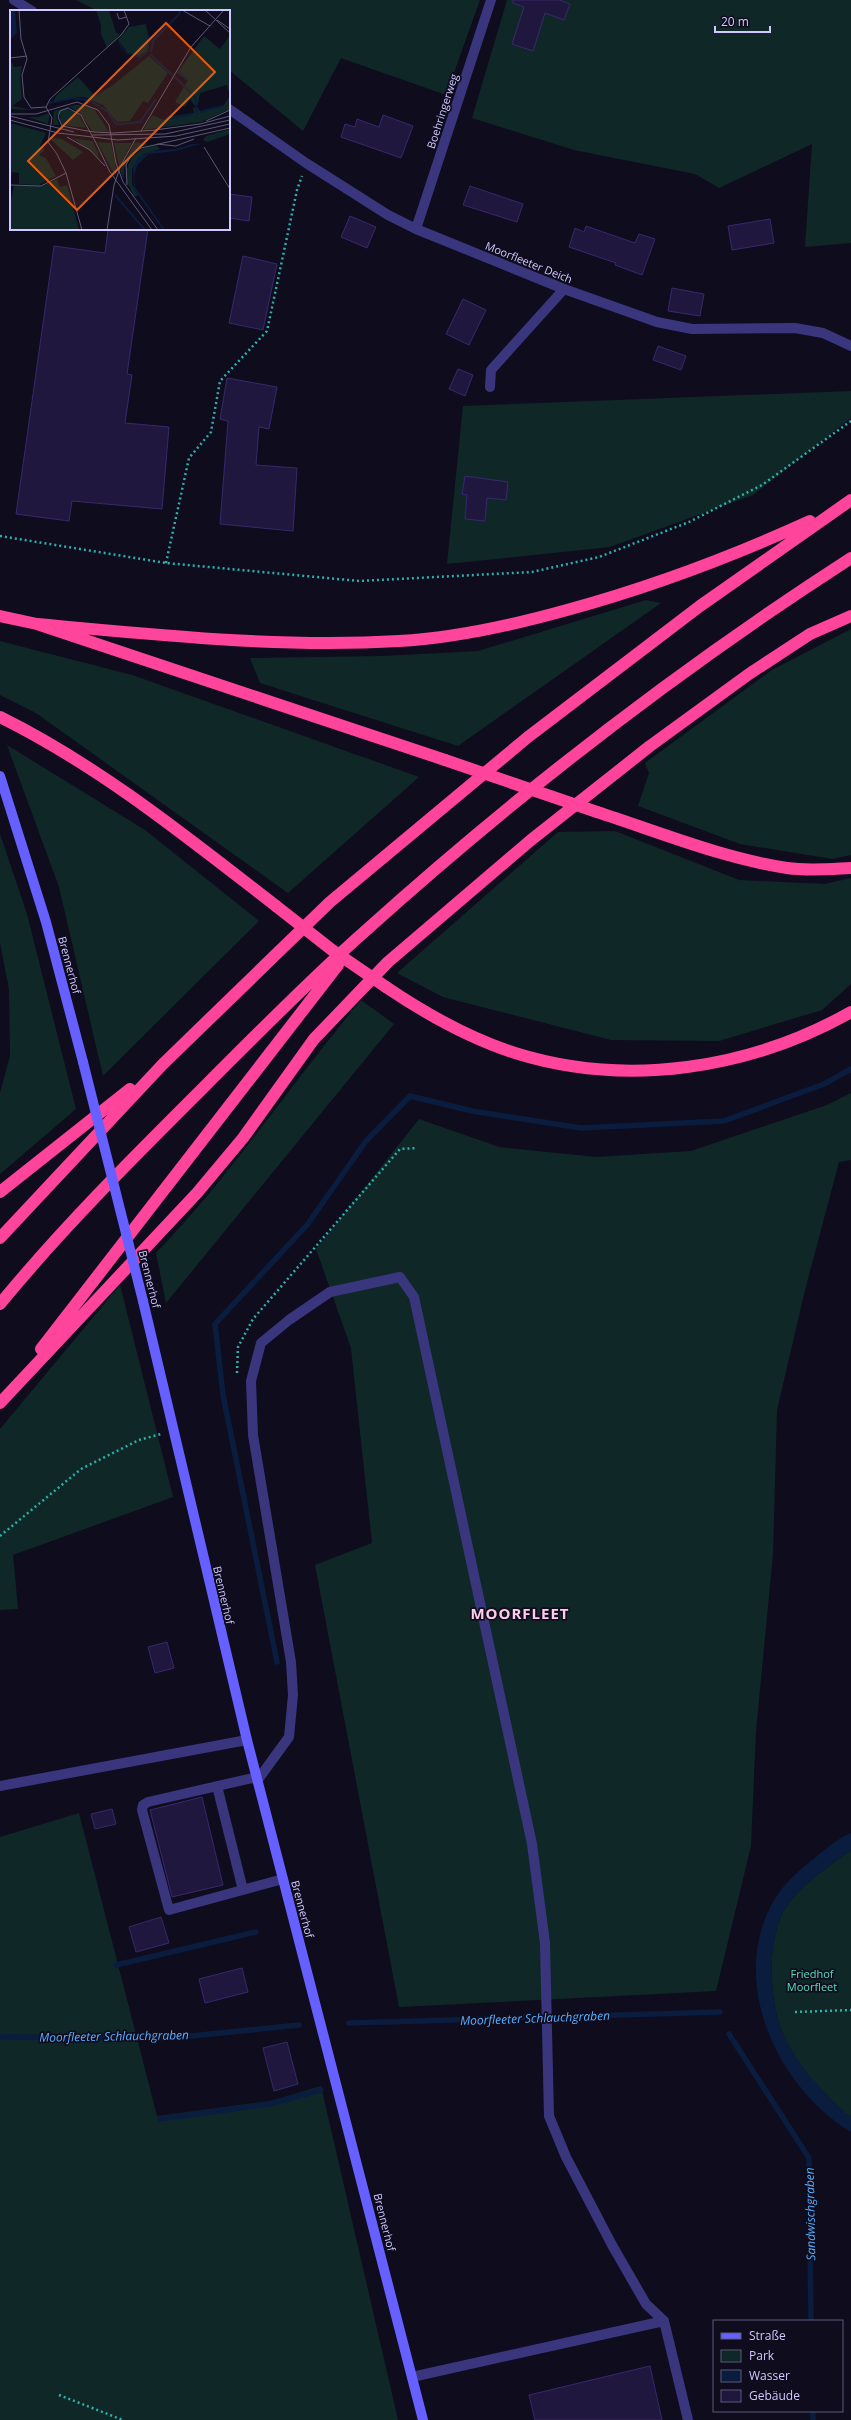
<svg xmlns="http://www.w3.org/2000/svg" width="851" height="2420" font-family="'Open Sans',sans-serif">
<rect width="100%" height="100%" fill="#0f0c1e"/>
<!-- green -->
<path fill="#0f2827" d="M 76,0 L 480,0 L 446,95 L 341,58 L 303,131 L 229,70 L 229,11 L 98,11 Z
M 507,0 L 851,0 L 851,243 L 805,247 L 812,144 L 719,188 L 695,174 L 574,150 L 472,118 Z
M 851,391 L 851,418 L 753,495 L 610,547 L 447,564 L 463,406 Z
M 646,600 L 661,603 L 458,746 L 260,683 L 250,658 L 383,656 L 478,651 Z
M 851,629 L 851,855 L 832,859 L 740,844 L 638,806 L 649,773 L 645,763 L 772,670 Z
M 0,641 L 132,675 L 419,777 L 288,893 L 36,713 L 0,695 Z
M 7,745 L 145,830 L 259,921 L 103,1076 L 59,887 Z
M 615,831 L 739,880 L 825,884 L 851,878 L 851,984 L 822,1010 L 719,1041 L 611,1040 L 443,997 L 397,973 L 558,832 Z
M 0,834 L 27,914 L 76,1109 L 0,1174 L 0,1093 L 10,1056 L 9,989 L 0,943 Z
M 361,1000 L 394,1024 L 166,1303 L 156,1253 C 231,1175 291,1084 361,1000 Z
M 851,1093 L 851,1160 L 839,1162 L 805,1290 L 777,1410 L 773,1554 L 756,1731 L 751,1846 L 716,1991 L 399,2007 L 315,1565 L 372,1543 L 351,1348 L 316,1249 L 419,1119 L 499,1147 L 596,1157 L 691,1151 L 827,1105 Z
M 120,1285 L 173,1497 L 13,1555 L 18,1609 L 0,1610 L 0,1429 Z
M 79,1813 L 157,2116 L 270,2101 L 321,2086 L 398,2420 L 0,2420 L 0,1837 Z
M 851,1851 L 851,2116 L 845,2113 C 821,2090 797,2066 783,2034 C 769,2002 766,1940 785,1909 C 795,1893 812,1878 828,1867 C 835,1861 843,1855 851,1851 Z"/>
<!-- water -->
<path fill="#0a1d3f" d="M 851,1833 L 851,1851 C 843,1855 835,1861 828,1867 C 812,1878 795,1893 785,1909 C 766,1940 769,2002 783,2034 C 797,2065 821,2090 845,2113 L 851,2116 L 851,2132 C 778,2088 728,1983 773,1902 C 783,1884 800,1869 816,1857 C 827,1848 838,1838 851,1833 Z"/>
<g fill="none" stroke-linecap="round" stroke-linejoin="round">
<!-- stream -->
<path stroke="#0a1d3f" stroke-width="5.5" d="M 277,1662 L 223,1395 L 215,1324 L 307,1225 L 366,1141 L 410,1096 L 472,1111 L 581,1128 L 724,1121 L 824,1084 L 851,1069
M 116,1965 L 256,1932
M 349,2023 L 720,2012
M 729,2034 L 809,2158 L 811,2321
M 0,2037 L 171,2038 L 299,2025
M 160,2119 L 269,2104 L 321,2090
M 813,2411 L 813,2420"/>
</g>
<!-- building -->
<path fill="#20173f" stroke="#37296c" d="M 513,0 L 559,0 L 570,4 L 564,20 L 545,13 L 533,51 L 512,44 L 524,7 L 513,3 Z
M 383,115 L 413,126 L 401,158 L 341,137 L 345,124 L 355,127 L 357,119 L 379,127 Z
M 470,186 L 523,204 L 517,222 L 463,205 Z
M 229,194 L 252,197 L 249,221 L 229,218 Z
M 350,216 L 376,227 L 367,248 L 341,237 Z
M 770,219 L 774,243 L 732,250 L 728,226 Z
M 586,226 L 635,243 L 639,234 L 655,239 L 642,275 L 615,265 L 616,263 L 569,247 L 575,228 L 584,232 Z
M 108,229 L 148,229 L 127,374 L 132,375 L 125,423 L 169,427 L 162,509 L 72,501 L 69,521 L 16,514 L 54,246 L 105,253 Z
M 243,256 L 277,264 L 263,330 L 229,323 Z
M 672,288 L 704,294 L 700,316 L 668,311 Z
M 463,299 L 486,310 L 469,345 L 446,334 Z
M 658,346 L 686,356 L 681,370 L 653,360 Z
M 458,369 L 473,375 L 465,396 L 449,389 Z
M 227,378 L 277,387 L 269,429 L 259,427 L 256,465 L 297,468 L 293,531 L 220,524 L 228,421 L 220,419 Z
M 465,476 L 508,482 L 506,500 L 487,498 L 485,521 L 465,519 L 467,495 L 462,494 Z
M 167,1642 L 174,1668 L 155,1673 L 148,1647 Z
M 202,1797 L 223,1885 L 172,1897 L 150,1810 Z
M 112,1809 L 116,1824 L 95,1829 L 91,1814 Z
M 161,1917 L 169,1943 L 136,1952 L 129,1927 Z
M 242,1968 L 248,1992 L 205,2003 L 199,1979 Z
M 287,2042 L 298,2084 L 274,2091 L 263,2048 Z
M 650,2366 L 662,2420 L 535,2420 L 529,2395 Z"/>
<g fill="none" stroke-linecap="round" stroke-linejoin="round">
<!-- path -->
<path stroke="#2bb1aa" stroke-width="2.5" stroke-dasharray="2 3" stroke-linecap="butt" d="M 0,536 L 166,563 L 359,581 L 532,572 L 599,557 L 689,522 L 762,485 L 851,421
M 166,563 L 189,458 L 211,432 L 220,381 L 267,331 L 297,190 L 302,176
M 237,1373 L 238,1347 L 253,1319 L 400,1149 L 417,1148
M 0,1536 L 81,1469 L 139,1440 L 161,1434
M 795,2012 L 851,2010
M 59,2395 L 123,2420"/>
<!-- lane -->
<path stroke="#39367e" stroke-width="10" d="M 490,387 L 491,370 L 564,289
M 257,1777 L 148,1802 L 143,1805 L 142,1810 L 169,1910 L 283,1879
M 257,1781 L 289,1737 L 293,1695 L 291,1662 L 253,1435 L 251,1381 L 261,1343 L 289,1320 L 330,1292 L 400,1277 L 414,1297 L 532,1844 L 545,1943 L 549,2116 L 566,2157 L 612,2245 L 646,2304 L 664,2321
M 0,1786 L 247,1740
M 217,1786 L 243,1890
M 412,2377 L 664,2321 L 688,2420"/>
<!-- street -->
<path stroke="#39367e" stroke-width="10" d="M 14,0 L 32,11
M 229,109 L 306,163 L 388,215 L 416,229 L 564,289 L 657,322 L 692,329 L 795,328 L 823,333 L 851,346
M 416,229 L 491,0"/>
<!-- secondary -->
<path stroke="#6560ff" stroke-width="10" d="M 0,776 L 46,922 L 83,1062
M 143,1301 L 247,1740 L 423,2420"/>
<!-- highway -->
<path stroke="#ff449c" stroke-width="12" d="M 0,616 L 37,624 L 445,760
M 37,624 C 158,635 278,648 399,641 C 456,638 513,625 567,610 C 651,587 731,557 810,521
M 0,717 C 101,767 188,838 276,906
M 597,812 C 659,832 722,858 787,868 C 808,871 830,869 851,868
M 386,987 C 426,1014 468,1038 515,1053 C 627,1088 750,1069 851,1012
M 0,1192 L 130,1089
M 0,1238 L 163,1064 L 330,902 L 528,737 L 700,606 L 851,500
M 0,1304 C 64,1226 136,1155 207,1084 C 258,1033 309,981 363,933 C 515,796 679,669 851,558
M 41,1349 L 338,965
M 0,1403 L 197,1193 L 243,1138 L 314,1039 L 388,962 L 531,840 L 650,746 L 749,674 L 810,634 L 851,616"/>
<!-- secondary-bridge -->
<path stroke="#6560ff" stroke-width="10" d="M 83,1062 L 143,1301"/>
<!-- highway-bridge -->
<path stroke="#ff449c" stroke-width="12" d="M 445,760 L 597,812
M 276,906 L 332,950 L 386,987"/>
</g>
<g text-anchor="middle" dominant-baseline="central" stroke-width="3.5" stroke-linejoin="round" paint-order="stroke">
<!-- street labels -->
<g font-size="11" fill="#d0c9ff" stroke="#0f0c1e">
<text transform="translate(442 111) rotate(-72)">Boehringerweg</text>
<text transform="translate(529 262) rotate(22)">Moorfleeter Deich</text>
<text transform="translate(70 965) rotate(75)">Brennerhof</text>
<text transform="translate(150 1279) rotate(76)">Brennerhof</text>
<text transform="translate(224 1595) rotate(77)">Brennerhof</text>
<text transform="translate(303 1909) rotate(75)">Brennerhof</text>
<text transform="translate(385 2222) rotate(76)">Brennerhof</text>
</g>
<!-- park labels -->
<g font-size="11" fill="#54e0be" stroke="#0f0c1e">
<text x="812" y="1973">Friedhof<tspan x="812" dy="13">Moorfleet</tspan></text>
</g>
<!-- water labels -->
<g font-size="12" font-style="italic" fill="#57afff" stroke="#0f0c1e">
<text transform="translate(535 2018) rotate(-2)">Moorfleeter Schlauchgraben</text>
<text transform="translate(114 2036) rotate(-1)">Moorfleeter Schlauchgraben</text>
<text transform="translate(810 2214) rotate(-91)">Sandwischgraben</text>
</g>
<!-- district labels -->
<g font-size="15" font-weight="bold" letter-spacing="1" fill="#ffcbeb" stroke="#0f0c1e">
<text x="520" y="1613">MOORFLEET</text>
</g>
</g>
<!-- overview -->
<g transform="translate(10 10)">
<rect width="220" height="220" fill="#0f0c1e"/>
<path d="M 86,0 L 99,0 L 106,23 L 110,24 L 97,38 L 91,24 L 91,15 ZM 136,14 L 139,31 L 136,42 L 129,46 L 118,43 L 108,30 L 119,17 ZM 194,26 L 210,39 L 220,26 L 220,99 L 191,112 L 133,120 L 142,105 L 154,110 L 157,107 L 184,103 L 183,98 L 187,97 L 190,101 L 213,96 L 220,86 L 217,75 L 190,83 L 188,94 L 185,96 L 180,89 L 175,97 L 165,92 L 178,70 L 167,63 ZM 139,46 L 158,63 L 138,93 L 133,91 L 120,111 L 107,112 L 93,95 L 74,87 L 65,87 L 42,93 L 47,85 L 68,67 L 85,86 L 103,75 ZM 0,49 L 4,57 L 12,56 L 10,67 L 12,89 L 2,96 L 24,100 L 0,99 ZM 65,95 L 77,95 L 85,100 L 99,122 L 82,121 L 70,103 L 60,97 L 46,106 L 49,115 L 43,115 L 44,101 ZM 57,99 L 68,103 L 76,118 L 53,115 L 49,111 L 50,103 ZM 40,103 L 38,114 L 18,107 L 28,107 ZM 0,113 L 36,123 L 30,136 L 35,140 L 29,145 L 36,148 L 46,166 L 29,175 L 9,174 L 9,163 L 2,162 L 0,174 ZM 220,119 L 220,124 L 197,132 L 193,130 L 196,126 ZM 38,127 L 52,129 L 73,142 L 63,150 ZM 63,128 L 83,131 L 90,148 L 64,129 ZM 87,132 L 101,133 L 107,162 L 105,166 ZM 125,132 L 138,134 L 126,139 L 114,158 L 114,169 L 110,161 ZM 104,133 L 122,133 L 109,157 ZM 146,135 L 150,139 L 134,144 L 122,159 L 122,174 L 128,186 L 124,186 L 117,172 L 117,158 L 122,147 L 132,139 ZM 47,169 L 50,177 L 57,175 L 69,220 L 0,220 L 0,195 L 4,176 L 31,176 Z" fill="#0f2827"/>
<path d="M 0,0 L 5,0 L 7,23 L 0,29 ZM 136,14 L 140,31 L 138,42 L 130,48 L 117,44 L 111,38 L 108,30 L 113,39 L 121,45 L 131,46 L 136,42 L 139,33 ZM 182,134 L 190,134 L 166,141 L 139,144 L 127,155 L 124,167 L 125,177 L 155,220 L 153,220 L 124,179 L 123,156 L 129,147 L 142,141 L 166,139 Z" fill="#0a1d3f"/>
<path fill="none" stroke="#0a1d3f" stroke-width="2" d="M 141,42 L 143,31 L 170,3 L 169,0M 140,44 L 162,65M 167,62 L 178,70M 165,67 L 186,88 L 187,105M 39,93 L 64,88 L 81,91 L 98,102 L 106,114 L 111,114 L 130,112 L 146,89M 190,102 L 212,96M 159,109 L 183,104M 105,185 L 135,220"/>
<path fill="none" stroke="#5c5878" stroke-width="1" d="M 9,0 L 11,29 L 17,49 L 12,65 L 14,87 L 21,98 L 36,97M 172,0 L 200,16M 195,0 L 220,23M 107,3 L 109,9 L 117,7M 207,10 L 220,19M 0,48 L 17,46M 36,97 L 42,108 L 38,132 L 47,144 L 56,163 L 72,220M 36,97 L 40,89 L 111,25 L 119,14 L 114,0M 0,104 L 26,104 L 67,92 L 88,100 L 99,115 L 106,153 L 113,172 L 148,220M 0,106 L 64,122M 0,110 L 48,123 L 108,130 L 166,126 L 220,114M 196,111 L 220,100M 145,120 L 190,114 L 220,106M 131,121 L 181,37 L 214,0M 82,125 L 155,124 L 220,110M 57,127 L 80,140 L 95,156M 147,134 L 166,136 L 184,129M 194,137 L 220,179M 0,175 L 31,176 L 56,163M 117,175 L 116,155 L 121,146 L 131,138 L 220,118M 97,220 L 104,175 L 111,155 L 126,128M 142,220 L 100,162 L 85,131 L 79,120 L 74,111 L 71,105 L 58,98 L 50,101 L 48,107 L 52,116 L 72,120 L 84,122 L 104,123 L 147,120"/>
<path fill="#e8590c" fill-opacity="0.15" stroke="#e8590c" stroke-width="2" d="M 156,13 L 205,62 L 67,200 L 18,151 Z"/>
<rect width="220" height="220" fill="none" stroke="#d0c9ff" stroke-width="2"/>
</g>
<!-- legend -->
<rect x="713" y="2320" width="130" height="92" fill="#0f0c1e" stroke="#5c5878"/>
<rect x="721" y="2333" width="20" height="6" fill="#6560ff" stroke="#5c5878"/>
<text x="749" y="2340" font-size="12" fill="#d0c9ff">Straße</text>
<rect x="721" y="2350" width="20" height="12" fill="#0f2827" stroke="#5c5878"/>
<text x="749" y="2360" font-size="12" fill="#d0c9ff">Park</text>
<rect x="721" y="2370" width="20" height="12" fill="#0a1d3f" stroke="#5c5878"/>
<text x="749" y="2380" font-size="12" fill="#d0c9ff">Wasser</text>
<rect x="721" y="2390" width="20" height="12" fill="#20173f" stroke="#5c5878"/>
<text x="749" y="2400" font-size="12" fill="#d0c9ff">Gebäude</text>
<!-- scale -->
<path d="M715 26v6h55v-6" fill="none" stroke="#d0c9ff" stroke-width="2"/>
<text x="721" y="26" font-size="12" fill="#d0c9ff" stroke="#0f0c1e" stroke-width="3" paint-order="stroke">20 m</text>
</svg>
